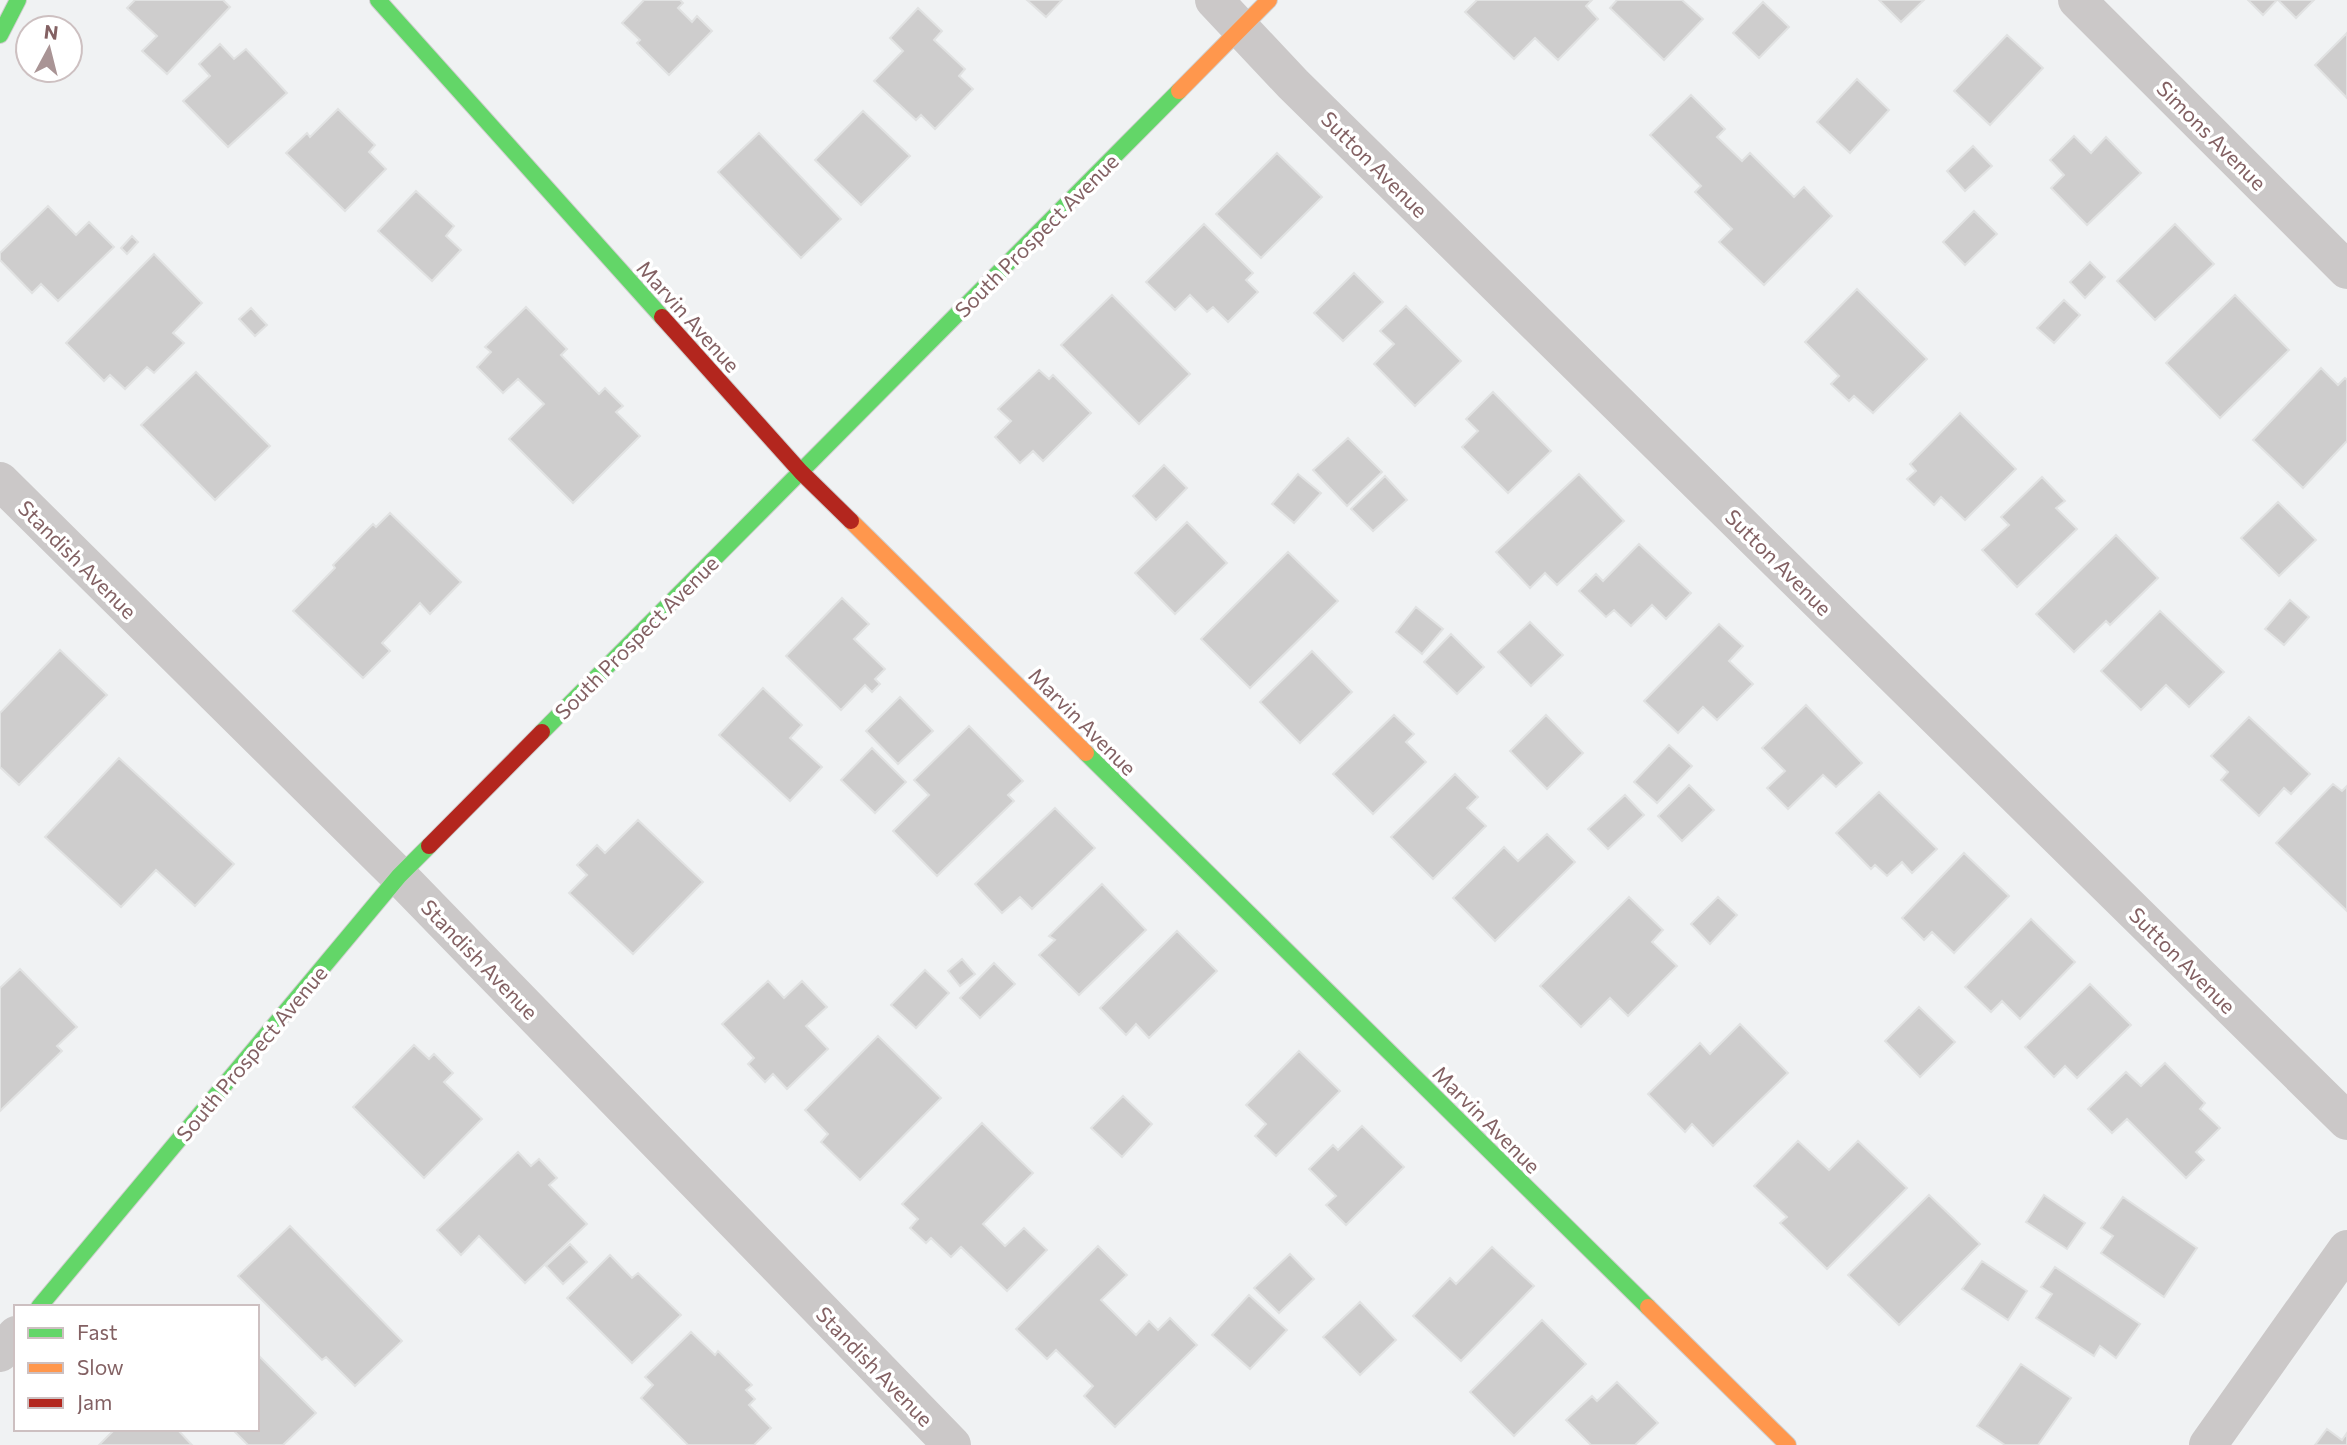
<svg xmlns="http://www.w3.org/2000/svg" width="2347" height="1445" font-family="Commissioner,sans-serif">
<rect width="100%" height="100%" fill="#f0f2f3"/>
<!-- building -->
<path fill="#cecdcd" stroke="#e1e2e2" stroke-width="2" d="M 135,0 L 223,0 L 230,7 L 167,74 L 142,51 L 157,36 L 127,8 Z
M 644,0 L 680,0 L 683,3 L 678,8 L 692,22 L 697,16 L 712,31 L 669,75 L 637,43 L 640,40 L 622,23 Z
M 1027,0 L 1062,0 L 1046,17 Z
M 1477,0 L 1592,0 L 1586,6 L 1598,19 L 1558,60 L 1535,38 L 1514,59 L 1465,12 Z
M 1617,0 L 1682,0 L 1703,19 L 1664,60 L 1610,8 Z
M 1879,0 L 1924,0 L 1901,22 Z
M 2248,0 L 2277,0 L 2263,15 Z
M 2278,0 L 2314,0 L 2296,18 Z
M 1763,2 L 1789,27 L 1759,58 L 1733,33 Z
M 918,8 L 942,31 L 934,40 L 965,69 L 959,76 L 973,89 L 935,129 L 921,115 L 916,120 L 874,81 L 903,51 L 890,38 Z
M 2347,33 L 2347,98 L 2315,65 Z
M 2007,35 L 2043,68 L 1990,125 L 1954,91 Z
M 220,44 L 234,59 L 246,49 L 287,93 L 228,147 L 183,101 L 210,76 L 199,64 Z
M 1857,79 L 1889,110 L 1850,153 L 1817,122 Z
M 1691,95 L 1725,129 L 1717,137 L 1742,161 L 1750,153 L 1794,197 L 1804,187 L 1832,216 L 1764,285 L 1719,242 L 1732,229 L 1695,192 L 1701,186 L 1650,135 Z
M 338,109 L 375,145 L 369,152 L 386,169 L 345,211 L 286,153 L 307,133 L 310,137 Z
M 863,111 L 910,156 L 861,205 L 815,160 Z
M 759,133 L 841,219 L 801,258 L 718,172 Z
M 2074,136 L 2091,153 L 2106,137 L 2141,173 L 2087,225 L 2051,188 L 2064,175 L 2050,160 Z
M 1973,146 L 1992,166 L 1965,191 L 1947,171 Z
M 1277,153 L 1322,197 L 1261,258 L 1216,214 Z
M 416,191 L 454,226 L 446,236 L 461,250 L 432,281 L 378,231 Z
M 48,206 L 76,235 L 89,222 L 114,247 L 58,301 L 41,284 L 32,293 L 0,260 L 0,253 Z
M 1974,211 L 1997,234 L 1965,265 L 1943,242 Z
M 1204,224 L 1253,273 L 1246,280 L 1258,292 L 1228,322 L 1213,307 L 1207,312 L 1190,295 L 1175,310 L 1146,282 Z
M 2175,224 L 2214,264 L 2155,320 L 2117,281 Z
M 132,236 L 138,242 L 127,254 L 121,248 Z
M 154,254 L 202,303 L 173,333 L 184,343 L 154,373 L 147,367 L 125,389 L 110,375 L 104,381 L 66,343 Z
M 2090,262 L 2105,277 L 2085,298 L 2070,282 Z
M 1354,273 L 1383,302 L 1343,341 L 1314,313 Z
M 1857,289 L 1927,359 L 1873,413 L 1854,396 L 1849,401 L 1831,384 L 1839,376 L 1805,342 Z
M 1112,295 L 1190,374 L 1139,424 L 1061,345 Z
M 2235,295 L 2289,350 L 2220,418 L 2166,363 Z
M 2064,300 L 2080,315 L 2054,343 L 2037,328 Z
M 1406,306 L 1461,361 L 1415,406 L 1374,364 L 1394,344 L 1380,331 Z
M 526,307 L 567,349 L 561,355 L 599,394 L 605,388 L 623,406 L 616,412 L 640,436 L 573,503 L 509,439 L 544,404 L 518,379 L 503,393 L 477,367 L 491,352 L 485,347 Z
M 251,308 L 267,325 L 255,336 L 239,319 Z
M 2321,368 L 2338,385 L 2345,378 L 2347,380 L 2347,441 L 2303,488 L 2253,440 Z
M 1039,370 L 1049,379 L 1053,375 L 1091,413 L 1043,461 L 1033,451 L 1020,463 L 995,437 L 1011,421 L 998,409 Z
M 196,372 L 270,446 L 215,500 L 141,425 Z
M 1493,392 L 1551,451 L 1508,493 L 1462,447 L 1478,431 L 1466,419 Z
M 1960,413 L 2016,469 L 1965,520 L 1941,497 L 1934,505 L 1907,479 L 1916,471 L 1910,464 Z
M 1348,438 L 1382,472 L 1347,506 L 1313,470 Z
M 1164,465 L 1187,488 L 1156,520 L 1133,496 Z
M 1298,474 L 1321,493 L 1294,523 L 1272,504 Z
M 1579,474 L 1624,521 L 1557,585 L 1545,573 L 1530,588 L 1496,552 Z
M 1385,476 L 1407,500 L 1373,531 L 1351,509 Z
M 2042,477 L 2065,501 L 2056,508 L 2077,529 L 2017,587 L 1982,550 L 2009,525 L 2001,517 Z
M 2278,502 L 2316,540 L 2279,576 L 2241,538 Z
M 390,513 L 461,582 L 430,614 L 420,603 L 382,643 L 390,651 L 363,678 L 293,611 L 335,568 L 333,565 L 373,524 L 376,527 Z
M 1187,522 L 1227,563 L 1175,614 L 1135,573 Z
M 2116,535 L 2158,578 L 2110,625 L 2106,621 L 2074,652 L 2036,614 Z
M 1639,544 L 1691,593 L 1666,619 L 1652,605 L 1631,626 L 1614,610 L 1606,617 L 1579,591 L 1596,574 L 1603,581 Z
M 1288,552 L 1338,601 L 1250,688 L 1201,639 Z
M 842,598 L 869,624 L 854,639 L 885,669 L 875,679 L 880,684 L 872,692 L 865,685 L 841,710 L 786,656 Z
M 2290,600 L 2309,617 L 2284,645 L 2265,629 Z
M 1416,607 L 1443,629 L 1422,654 L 1396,632 Z
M 2160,611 L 2224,672 L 2189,707 L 2166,685 L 2141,710 L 2101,671 Z
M 1530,622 L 1563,655 L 1531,686 L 1498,652 Z
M 1719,624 L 1743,646 L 1729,661 L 1753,684 L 1717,720 L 1703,707 L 1678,733 L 1644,701 Z
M 1451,634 L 1484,667 L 1457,694 L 1424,662 Z
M 60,650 L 107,695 L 19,785 L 0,767 L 0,713 Z
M 1312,651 L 1352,692 L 1300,743 L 1260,702 Z
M 763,688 L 802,725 L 790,738 L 822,767 L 790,801 L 719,735 Z
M 900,697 L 933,731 L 898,764 L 866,731 Z
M 1806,705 L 1862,763 L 1836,787 L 1823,775 L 1788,809 L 1767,788 L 1785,771 L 1762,748 Z
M 1394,715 L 1414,734 L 1406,742 L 1426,762 L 1373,814 L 1333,774 Z
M 1546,715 L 1583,753 L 1547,789 L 1510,751 Z
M 2249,717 L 2310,774 L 2291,794 L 2284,788 L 2259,816 L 2221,780 L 2228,772 L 2211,756 Z
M 969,726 L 1023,781 L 1008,795 L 1014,801 L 937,876 L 893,831 L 929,795 L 914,780 Z
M 1669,745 L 1692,766 L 1657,803 L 1634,782 Z
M 872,748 L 906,782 L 875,813 L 841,780 Z
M 119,758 L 234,864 L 195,906 L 156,870 L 121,907 L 45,837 Z
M 1455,774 L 1478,797 L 1467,808 L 1486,826 L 1433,879 L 1391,837 Z
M 2333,784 L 2342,791 L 2347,786 L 2347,911 L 2276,843 Z
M 1689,785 L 1714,810 L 1682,841 L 1658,816 Z
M 1879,792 L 1937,849 L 1912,873 L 1902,862 L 1887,876 L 1875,865 L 1871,869 L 1836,833 Z
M 1625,795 L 1644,815 L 1608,849 L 1588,829 Z
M 1055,808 L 1095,848 L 1032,909 L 1020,897 L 1002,913 L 975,884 Z
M 638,820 L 703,882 L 633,954 L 569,893 L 587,875 L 577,865 L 597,845 L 605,853 Z
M 1547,834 L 1575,862 L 1495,941 L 1453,898 L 1504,847 L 1518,861 Z
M 1964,853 L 2009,896 L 1954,953 L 1932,932 L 1924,940 L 1902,918 Z
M 1102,884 L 1146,930 L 1079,995 L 1039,955 L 1055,940 L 1049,936 Z
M 1629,897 L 1663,930 L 1652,942 L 1677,966 L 1628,1016 L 1610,998 L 1581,1027 L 1540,986 Z
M 1718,897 L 1737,915 L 1710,944 L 1691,924 Z
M 2031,919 L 2075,962 L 2020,1019 L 2002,1001 L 1991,1012 L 1965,987 Z
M 1177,931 L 1217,971 L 1149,1038 L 1136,1024 L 1126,1035 L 1100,1008 Z
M 962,959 L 975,974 L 960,986 L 948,971 Z
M 994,963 L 1015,984 L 980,1018 L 960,998 Z
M 20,969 L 77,1027 L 57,1046 L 62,1051 L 0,1111 L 0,988 Z
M 925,970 L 949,993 L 916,1028 L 891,1005 Z
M 768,981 L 784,998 L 802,981 L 827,1007 L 806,1026 L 828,1049 L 787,1089 L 773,1074 L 765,1082 L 748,1064 L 754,1058 L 722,1024 Z
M 2090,984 L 2131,1025 L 2077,1078 L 2065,1066 L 2054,1077 L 2025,1047 Z
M 1919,1007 L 1955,1042 L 1920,1077 L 1885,1041 Z
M 1740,1024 L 1788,1073 L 1713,1146 L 1692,1124 L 1685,1132 L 1648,1094 L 1700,1043 L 1710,1054 Z
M 878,1036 L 941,1098 L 860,1180 L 821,1142 L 828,1134 L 805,1110 Z
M 414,1045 L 429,1059 L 434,1054 L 453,1073 L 444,1082 L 482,1119 L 424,1178 L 353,1107 Z
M 1299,1051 L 1340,1091 L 1276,1156 L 1255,1136 L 1266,1124 L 1246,1105 Z
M 2165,1063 L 2205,1103 L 2200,1109 L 2220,1128 L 2196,1152 L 2204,1160 L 2186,1178 L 2127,1119 L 2112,1133 L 2088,1109 L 2126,1072 L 2141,1086 Z
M 1123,1096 L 1152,1124 L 1122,1157 L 1091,1128 Z
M 982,1123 L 1033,1173 L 983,1224 L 1005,1246 L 1024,1228 L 1047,1250 L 1007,1291 L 961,1247 L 951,1257 L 931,1238 L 926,1243 L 910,1228 L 918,1219 L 902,1204 Z
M 1362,1126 L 1404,1167 L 1346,1225 L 1326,1205 L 1336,1196 L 1309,1169 L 1333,1145 L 1338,1150 Z
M 1798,1141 L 1829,1170 L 1858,1141 L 1907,1188 L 1827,1269 L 1780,1223 L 1787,1217 L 1754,1186 Z
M 518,1152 L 531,1166 L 539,1159 L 557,1178 L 549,1185 L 587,1224 L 525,1283 L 479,1236 L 461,1255 L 437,1230 Z
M 1929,1195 L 1980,1244 L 1899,1325 L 1848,1275 Z
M 2044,1195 L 2085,1223 L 2067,1249 L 2026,1222 Z
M 2123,1197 L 2197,1248 L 2164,1297 L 2101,1253 L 2113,1236 L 2101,1228 Z
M 290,1226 L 402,1341 L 355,1386 L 326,1357 L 322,1360 L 238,1276 Z
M 570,1244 L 587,1262 L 563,1284 L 546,1266 Z
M 1098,1246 L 1127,1275 L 1101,1300 L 1136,1335 L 1149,1321 L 1158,1330 L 1170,1318 L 1197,1345 L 1115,1427 L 1084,1396 L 1093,1386 L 1056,1350 L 1047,1359 L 1016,1329 Z
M 1492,1247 L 1534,1286 L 1461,1361 L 1413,1316 L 1450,1278 L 1456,1284 Z
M 1290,1254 L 1314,1279 L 1279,1313 L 1254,1288 Z
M 610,1255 L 632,1278 L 638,1273 L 681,1315 L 632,1363 L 567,1298 Z
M 1982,1261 L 2027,1291 L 2008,1320 L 1962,1289 Z
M 2055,1267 L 2140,1324 L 2116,1358 L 2100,1346 L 2094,1356 L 2036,1318 L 2052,1294 L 2041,1287 Z
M 1249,1295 L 1287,1330 L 1250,1369 L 1212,1335 Z
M 1360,1302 L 1396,1340 L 1360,1375 L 1323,1337 Z
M 1542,1320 L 1586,1364 L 1514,1436 L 1470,1392 Z
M 691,1332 L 715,1355 L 718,1351 L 752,1385 L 746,1390 L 755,1399 L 749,1405 L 771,1428 L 754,1445 L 688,1445 L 641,1398 L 653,1385 L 645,1377 Z
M 257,1354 L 316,1413 L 283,1445 L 248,1445 L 232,1429 L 257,1429 Z
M 2021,1364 L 2071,1398 L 2038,1445 L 2005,1445 L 1977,1426 Z
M 1617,1382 L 1658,1423 L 1635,1445 L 1591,1445 L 1566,1420 L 1592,1396 L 1597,1401 Z
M 115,1429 L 177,1429 L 192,1445 L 99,1445 Z
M 2327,1429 L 2342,1440 L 2347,1433 L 2347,1445 L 2315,1445 Z"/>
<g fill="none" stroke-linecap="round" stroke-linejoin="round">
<!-- fast casing -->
<g stroke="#cfcece" stroke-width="18">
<path id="fast" d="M 378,0 L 662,317
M 0,35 L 18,0
M 542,732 L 1179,91
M 1086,753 L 1648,1307
M 39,1307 L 399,876 L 429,846"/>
</g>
<!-- slow casing -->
<g stroke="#cfcece" stroke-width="18">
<path id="slow" d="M 1179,91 L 1269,0
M 851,521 L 1086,753
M 1648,1307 L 1788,1445"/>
</g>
<!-- jam casing -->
<g stroke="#cfcece" stroke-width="18">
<path id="jam" d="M 662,317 L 801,472 L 851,521
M 429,846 L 542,732"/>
</g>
<!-- street -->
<path stroke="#cbc8c8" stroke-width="38" d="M 1214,0 L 1293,84 L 2347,1121
M 2077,0 L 2347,270
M 0,481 L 399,876 L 952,1445
M 0,1353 L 16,1335
M 2208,1445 L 2347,1249"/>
<!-- fast -->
<use href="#fast" stroke="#63d668" stroke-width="16"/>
<!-- slow -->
<use href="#slow" stroke="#ff974d" stroke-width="16"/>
<!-- jam -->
<use href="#jam" stroke="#b3261e" stroke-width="16"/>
</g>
<g text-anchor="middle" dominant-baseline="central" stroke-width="7" stroke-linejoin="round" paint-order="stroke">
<!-- street labels -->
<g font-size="21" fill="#836163" stroke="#fff">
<text transform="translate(2212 135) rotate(45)">Simons Avenue</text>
<text transform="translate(1375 164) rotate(45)">Sutton Avenue</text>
<text transform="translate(1036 235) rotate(-45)">South Prospect Avenue</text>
<text transform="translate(689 316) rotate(48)">Marvin Avenue</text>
<text transform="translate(78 559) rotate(45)">Standish Avenue</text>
<text transform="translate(1779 562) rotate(45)">Sutton Avenue</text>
<text transform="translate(636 637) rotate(-45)">South Prospect Avenue</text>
<text transform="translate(1083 721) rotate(45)">Marvin Avenue</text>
<text transform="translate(480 959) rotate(46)">Standish Avenue</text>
<text transform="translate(2183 960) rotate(45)">Sutton Avenue</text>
<text transform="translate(251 1053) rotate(-50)">South Prospect Avenue</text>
<text transform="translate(1487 1119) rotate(45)">Marvin Avenue</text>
<text transform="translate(875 1366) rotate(46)">Standish Avenue</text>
</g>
</g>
<!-- legend -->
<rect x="14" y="1305" width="245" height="126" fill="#ffffff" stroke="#cdc0c1" stroke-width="2"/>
<rect x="28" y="1328" width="35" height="10" fill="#63d668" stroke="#cdc0c1" stroke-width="2"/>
<text x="77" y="1340" font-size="21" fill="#836163">Fast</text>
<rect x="28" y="1363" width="35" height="10" fill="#ff974d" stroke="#cdc0c1" stroke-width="2"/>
<text x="77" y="1375" font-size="21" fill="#836163">Slow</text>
<rect x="28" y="1398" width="35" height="10" fill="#b3261e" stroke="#cdc0c1" stroke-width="2"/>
<text x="77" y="1410" font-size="21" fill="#836163">Jam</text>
<!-- north arrow -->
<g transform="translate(49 49) rotate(7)"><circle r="33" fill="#ffffff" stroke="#cdc0c1" stroke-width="2"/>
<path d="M0-5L12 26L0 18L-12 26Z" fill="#a99495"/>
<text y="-10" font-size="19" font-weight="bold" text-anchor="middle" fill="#836163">N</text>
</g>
</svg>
